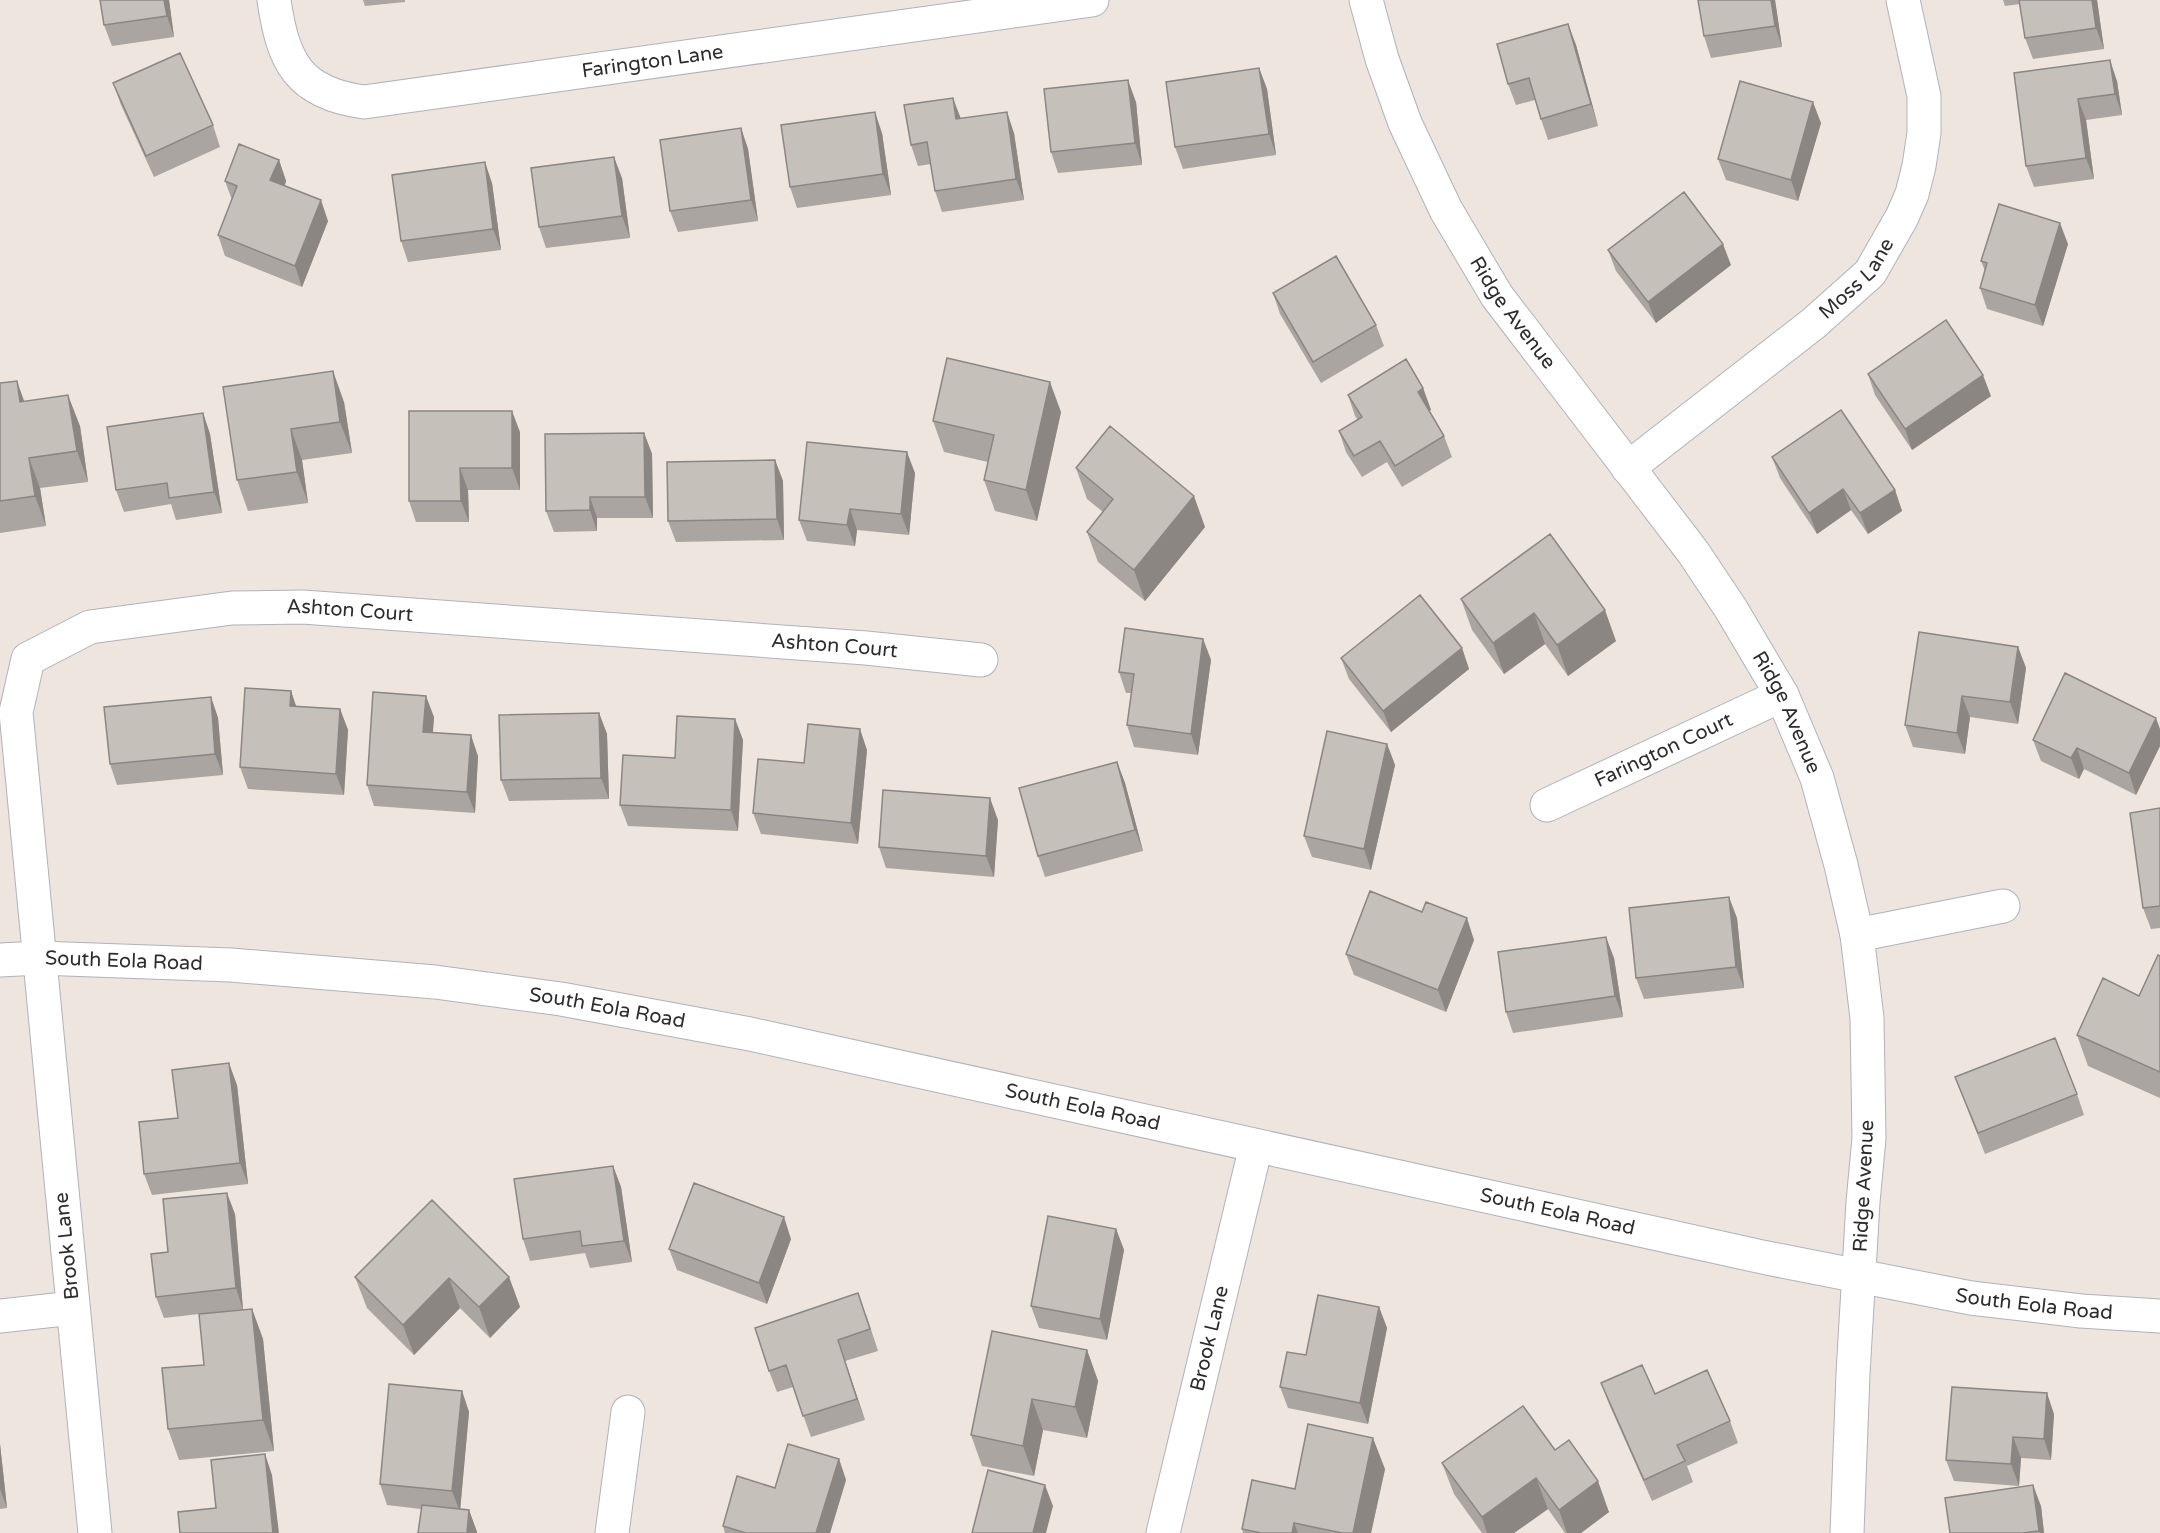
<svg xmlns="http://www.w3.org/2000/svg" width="2160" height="1533" font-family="'Varela Round',sans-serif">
<rect width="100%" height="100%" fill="#ede5de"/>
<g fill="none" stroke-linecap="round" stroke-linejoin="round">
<!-- street casing -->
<g stroke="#aeb3bc" stroke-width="35">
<g id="street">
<path id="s1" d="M 274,0 C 283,62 298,93 364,102 L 1092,0"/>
<path id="s2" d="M 1366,0 L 1382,59 L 1405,123 L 1446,210 L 1497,296 L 1693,552 L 1731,609 L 1782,695 L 1817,778 L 1841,865 L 1857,935 L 1867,1018 L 1869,1138 L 1863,1202 L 1853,1374 L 1847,1533"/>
<path id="s3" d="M 1628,468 L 1814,323 L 1870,273 L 1902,217 L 1912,194 L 1919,166 L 1924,133 L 1924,96 L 1903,0"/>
<path id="s4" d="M 1547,805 L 1782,695"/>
<path d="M 1857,935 L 2003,906"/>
<path d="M 0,1316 L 73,1308"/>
<path id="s5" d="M 95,1533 L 16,712 L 28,659 L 90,627 L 232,608 L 303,607 L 866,648 L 981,660"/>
<path d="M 612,1533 L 628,1412"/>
<path id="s6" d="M 1163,1533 L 1256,1146"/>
</g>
</g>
<!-- secondary casing -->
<g stroke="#aeb3bc" stroke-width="35">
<g id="secondary">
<path id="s7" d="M 0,960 L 39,958 L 231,965 L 435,982 L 561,999 L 750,1034 L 1767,1258 L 1971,1298 L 2081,1311 L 2160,1316"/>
</g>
</g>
<!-- street -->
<use href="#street" stroke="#fff" stroke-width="33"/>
<!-- secondary -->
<use href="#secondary" stroke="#fff" stroke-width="33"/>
</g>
<!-- wall -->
<path fill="#aaa5a0" d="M 100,0 L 169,0 L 174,37 L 112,46 L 104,25 Z
M 363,0 L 405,0 L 405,2 L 365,6 Z
M 1775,0 L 1782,47 L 1711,58 L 1704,36 Z
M 2003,0 L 2097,0 L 2104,49 L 2033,59 L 2025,38 L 2020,4 L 2005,6 Z
M 1568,24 L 1576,45 L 1598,126 L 1548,140 L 1541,119 L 1535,100 L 1516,105 L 1508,84 Z
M 1259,68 L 1267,89 L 1276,155 L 1183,169 L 1175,147 Z
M 2014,73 L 2117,81 L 2122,115 L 2086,120 L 2094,179 L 2034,187 L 2026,166 Z
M 113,83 L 213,125 L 220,147 L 154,177 L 121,105 Z
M 1136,102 L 1142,165 L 1058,173 L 1051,152 Z
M 961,118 L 1014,133 L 1024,200 L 942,212 L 935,191 L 931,164 L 918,166 L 911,145 Z
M 1821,123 L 1798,201 L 1726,180 L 1718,159 Z
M 741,128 L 748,149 L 758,221 L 678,232 L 670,211 Z
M 882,133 L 891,195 L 797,208 L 790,187 Z
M 279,160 L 286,181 L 285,186 L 328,221 L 302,287 L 225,256 L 218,235 L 232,200 L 225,181 Z
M 622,178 L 630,238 L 546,248 L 539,227 Z
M 492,183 L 501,250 L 408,262 L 401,241 Z
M 2068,244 L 2043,326 L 1987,309 L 1980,288 L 1985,271 L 1981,261 Z
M 1608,250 L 1731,265 L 1656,323 L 1616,271 Z
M 1273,293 L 1376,325 L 1384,346 L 1321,383 L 1280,314 Z
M 1868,374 L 1991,396 L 1912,450 L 1875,395 Z
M 0,383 L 24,401 L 80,426 L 88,482 L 40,488 L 46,526 L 0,533 Z
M 223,387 L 344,402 L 352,453 L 302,460 L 308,503 L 248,511 L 237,480 Z
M 1423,388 L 1431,410 L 1429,411 L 1444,436 L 1452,457 L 1402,487 L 1387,462 L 1362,477 L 1346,452 L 1339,431 L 1358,420 L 1355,416 L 1348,395 Z
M 1061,412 L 1037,521 L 995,511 L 984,480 L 988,462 L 944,452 L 933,421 Z
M 203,413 L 210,434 L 222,513 L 176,520 L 171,504 L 124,512 L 116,490 Z
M 520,432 L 520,490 L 468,490 L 469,522 L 416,522 L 409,501 Z
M 644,433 L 652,454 L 653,518 L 597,518 L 597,531 L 554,532 L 546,511 Z
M 1772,457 L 1895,490 L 1902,511 L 1868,534 L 1851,510 L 1817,534 L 1780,478 Z
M 775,460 L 783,481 L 784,540 L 676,542 L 668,521 Z
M 1076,468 L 1205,527 L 1145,601 L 1098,562 L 1087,532 L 1103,512 L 1087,499 Z
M 915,473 L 909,535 L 857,530 L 855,546 L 807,541 L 799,520 Z
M 1550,534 L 1616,641 L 1568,676 L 1545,644 L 1504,674 L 1472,630 L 1461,599 Z
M 1203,639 L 1211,660 L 1198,755 L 1134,747 L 1127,725 L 1131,693 L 1126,693 L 1119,672 Z
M 2018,647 L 2026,668 L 2018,724 L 1970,717 L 1965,754 L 1913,747 L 1905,725 Z
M 1462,648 L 1469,669 L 1391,732 L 1349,679 L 1341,658 Z
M 291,691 L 296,706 L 340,709 L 348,730 L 344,795 L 248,789 L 240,767 Z
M 211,697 L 218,718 L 223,775 L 117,785 L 110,764 Z
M 599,713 L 607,734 L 609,799 L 509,801 L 501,780 Z
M 434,717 L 433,732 L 478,756 L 475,813 L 374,806 L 367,785 Z
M 735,719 L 743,740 L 738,831 L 628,826 L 620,805 L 675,758 Z
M 2160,729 L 2160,746 L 2136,795 L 2084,769 L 2079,779 L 2041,761 L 2033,740 Z
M 1387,744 L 1395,765 L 1371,870 L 1312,857 L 1304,836 Z
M 867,750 L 858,844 L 761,834 L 753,813 L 804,763 Z
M 1117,762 L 1125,783 L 1143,851 L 1045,877 L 1038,856 Z
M 2160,808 L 2160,928 L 2151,929 L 2143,908 Z
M 998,820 L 994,877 L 886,868 L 879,847 Z
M 1422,912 L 1474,940 L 1446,1012 L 1354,975 L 1346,954 Z
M 1737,918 L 1744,988 L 1644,999 L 1636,978 Z
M 2160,956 L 2160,1098 L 2088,1066 L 2077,1035 L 2139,996 Z
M 1614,958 L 1623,1017 L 1513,1033 L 1506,1012 Z
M 1955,1077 L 2077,1094 L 2084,1115 L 1985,1154 Z
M 237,1085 L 248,1184 L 152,1195 L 144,1174 L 178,1118 Z
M 613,1166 L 621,1187 L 632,1262 L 590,1268 L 585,1253 L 530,1261 L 523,1239 Z
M 235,1214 L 243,1309 L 252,1309 L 263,1339 L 274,1451 L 179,1460 L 168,1429 L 204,1365 L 199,1314 L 164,1318 L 156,1297 L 168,1252 Z
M 1116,1229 L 1124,1250 L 1107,1340 L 1039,1328 L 1031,1306 Z
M 791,1239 L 767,1304 L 677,1270 L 669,1249 Z
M 355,1277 L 509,1277 L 520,1307 L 490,1338 L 460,1308 L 414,1355 L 367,1308 Z
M 1379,1307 L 1387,1328 L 1368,1424 L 1288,1408 L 1280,1387 Z
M 866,1314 L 878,1351 L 845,1361 L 865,1420 L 811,1437 L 793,1387 L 777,1392 L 769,1371 Z
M 1087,1350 L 1098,1381 L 1087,1438 L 1043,1430 L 1034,1476 L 982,1466 L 971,1435 Z
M 1601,1383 L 1655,1394 L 1730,1421 L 1738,1443 L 1687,1466 L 1693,1482 L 1652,1501 L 1609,1404 Z
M 462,1391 L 469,1412 L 460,1509 L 469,1510 L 477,1532 L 421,1509 L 387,1505 L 380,1484 Z
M 2054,1414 L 2051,1460 L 2021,1458 L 2019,1486 L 1954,1481 L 1946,1460 Z
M 0,1444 L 7,1508 L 0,1509 Z
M 1555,1450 L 1609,1512 L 1581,1533 L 1565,1533 L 1548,1509 L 1514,1533 L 1482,1533 L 1454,1494 L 1442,1463 Z
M 839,1459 L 846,1480 L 830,1533 L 725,1533 L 723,1526 L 775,1488 Z
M 1385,1469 L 1371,1533 L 1243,1533 L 1242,1529 L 1295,1489 Z
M 2041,1506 L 2044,1533 L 1950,1533 Z"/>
<!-- shaded-wall -->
<path fill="#8b8682" d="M 164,0 L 169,0 L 174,37 L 167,16 Z
M 1771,0 L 1775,0 L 1782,47 L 1775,26 Z
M 2092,0 L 2097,0 L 2104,49 L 2096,28 Z
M 1568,24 L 1576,45 L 1598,126 L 1591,104 Z
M 2110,60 L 2117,81 L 2122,115 L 2115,94 Z
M 1259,68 L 1267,89 L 1276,155 L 1269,134 Z
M 1128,80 L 1136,102 L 1142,165 L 1135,143 Z
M 953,98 L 961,119 L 956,119 Z
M 2078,99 L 2086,120 L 2094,179 L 2086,158 Z
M 1813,102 L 1821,123 L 1798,201 L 1791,180 Z
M 875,112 L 882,133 L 891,195 L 883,174 Z
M 1007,112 L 1014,133 L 1024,200 L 1016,179 Z
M 741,128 L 748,149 L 758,221 L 751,200 Z
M 614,157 L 622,178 L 630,238 L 622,216 Z
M 279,160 L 286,181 L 278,201 L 270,180 Z
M 485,162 L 492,183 L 501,250 L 493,229 Z
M 321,200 L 328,221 L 302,287 L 295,266 Z
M 2060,223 L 2068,244 L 2043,326 L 2035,305 Z
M 1723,244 L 1731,265 L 1656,323 L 1648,302 Z
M 333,371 L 344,402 L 352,453 L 340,422 Z
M 1983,375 L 1991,396 L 1912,450 L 1905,429 Z
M 17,381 L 28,412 L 20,402 Z
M 1050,382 L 1061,412 L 1037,521 L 1026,490 Z
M 1423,388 L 1431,410 L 1425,413 L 1418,392 Z
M 68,395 L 80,426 L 88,482 L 77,451 Z
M 512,411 L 520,432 L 520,490 L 512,468 Z
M 203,413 L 210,434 L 222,513 L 214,492 Z
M 291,429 L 302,460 L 308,503 L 297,472 Z
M 644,433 L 652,454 L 653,518 L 645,497 Z
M 907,452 L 915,473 L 909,535 L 901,514 Z
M 29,458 L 40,488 L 46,526 L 35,496 Z
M 775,460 L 783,481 L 784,540 L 777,519 Z
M 460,468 L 468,490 L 469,522 L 461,501 Z
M 1843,489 L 1851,510 L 1817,534 L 1809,513 Z
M 1895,490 L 1902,511 L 1868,534 L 1860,513 Z
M 1194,496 L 1205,527 L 1145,601 L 1134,570 Z
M 590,497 L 597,518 L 597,531 L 590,510 Z
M 850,509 L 857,530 L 855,546 L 847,525 Z
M 1605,610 L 1616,641 L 1568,676 L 1557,645 Z
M 1534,613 L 1545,644 L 1504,674 L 1493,643 Z
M 1203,639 L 1211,660 L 1198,755 L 1191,734 Z
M 2018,647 L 2026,668 L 2018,724 L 2010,702 Z
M 1462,648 L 1469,669 L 1391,732 L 1383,711 Z
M 291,691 L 298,712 L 290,706 Z
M 426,696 L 434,717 L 431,753 L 423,732 Z
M 1962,696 L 1970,717 L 1965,754 L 1957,733 Z
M 211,697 L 218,718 L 223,775 L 215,754 Z
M 340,709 L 348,730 L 344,795 L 336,774 Z
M 599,713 L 607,734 L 609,799 L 601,778 Z
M 2156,718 L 2160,729 L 2160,746 L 2136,795 L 2129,773 Z
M 735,719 L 743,740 L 738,831 L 731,810 Z
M 860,729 L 867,750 L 858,844 L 851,823 Z
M 471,735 L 478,756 L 475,813 L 467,792 Z
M 1387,744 L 1395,765 L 1371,870 L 1364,849 Z
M 2077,748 L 2084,769 L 2079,779 L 2071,758 Z
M 1117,762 L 1125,783 L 1143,851 L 1135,830 Z
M 990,798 L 998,820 L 994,877 L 986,856 Z
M 1729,897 L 1737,918 L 1744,988 L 1736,967 Z
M 1467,918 L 1474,940 L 1446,1012 L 1438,990 Z
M 1606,937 L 1614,958 L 1623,1017 L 1615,996 Z
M 229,1063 L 237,1085 L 248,1184 L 240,1163 Z
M 613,1166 L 621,1187 L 632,1262 L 624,1241 Z
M 227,1193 L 235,1214 L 243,1310 L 236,1288 Z
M 784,1217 L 791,1239 L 767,1304 L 759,1283 Z
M 1116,1229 L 1124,1250 L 1107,1340 L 1100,1319 Z
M 509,1277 L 520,1307 L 490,1338 L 479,1307 Z
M 449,1278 L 460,1308 L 414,1355 L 403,1325 Z
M 1379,1307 L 1387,1328 L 1368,1424 L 1360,1403 Z
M 252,1309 L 263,1339 L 274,1451 L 263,1420 Z
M 838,1340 L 845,1361 L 865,1420 L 857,1399 Z
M 1087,1350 L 1098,1381 L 1087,1438 L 1075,1407 Z
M 462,1391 L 469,1412 L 460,1512 L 452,1491 Z
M 2047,1393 L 2054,1414 L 2051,1460 L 2044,1439 Z
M 1032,1399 L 1043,1430 L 1034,1476 L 1023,1446 Z
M 2013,1437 L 2021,1458 L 2019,1486 L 2011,1464 Z
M 1373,1438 L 1385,1469 L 1371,1533 L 1353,1533 Z
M 0,1444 L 7,1508 L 0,1489 Z
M 265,1454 L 272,1475 L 279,1533 L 273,1533 Z
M 839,1459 L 846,1480 L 830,1533 L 816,1533 Z
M 1536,1478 L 1548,1509 L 1514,1533 L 1487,1533 L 1482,1517 Z
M 1598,1481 L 1609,1512 L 1581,1533 L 1567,1533 L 1559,1510 Z
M 1045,1485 L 1053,1506 L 1046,1533 L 1033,1533 Z
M 2033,1485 L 2041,1506 L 2044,1533 L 2040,1533 L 2039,1531 Z
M 469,1510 L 477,1532 L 477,1533 L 467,1533 Z
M 1294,1523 L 1298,1533 L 1292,1533 Z"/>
<!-- building -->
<path fill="#c6c0ba" stroke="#8b8682" stroke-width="1.5" d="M 100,0 L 164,0 L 167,16 L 104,25 Z
M 1698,0 L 1771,0 L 1775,26 L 1704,36 Z
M 2019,0 L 2092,0 L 2096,28 L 2025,38 Z
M 1568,24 L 1591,104 L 1541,119 L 1529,78 L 1508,84 L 1497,44 Z
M 180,53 L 213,125 L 146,156 L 113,83 Z
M 2110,60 L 2115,94 L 2078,99 L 2086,158 L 2026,166 L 2014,73 Z
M 1259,68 L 1269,134 L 1175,147 L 1166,82 Z
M 1128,80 L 1135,143 L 1051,152 L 1044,89 Z
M 1740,81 L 1813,102 L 1791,180 L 1718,159 Z
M 953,98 L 956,119 L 1007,112 L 1016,179 L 935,191 L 927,142 L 911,145 L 904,105 Z
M 875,112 L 883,174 L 790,187 L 781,125 Z
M 741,128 L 751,200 L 670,211 L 660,140 Z
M 239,144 L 279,160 L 270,180 L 321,200 L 295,266 L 218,235 L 237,186 L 225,181 Z
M 614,157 L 622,216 L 539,227 L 531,168 Z
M 485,162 L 493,229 L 401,241 L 392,175 Z
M 1684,192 L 1723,244 L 1648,302 L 1608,250 Z
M 1999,204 L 2060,223 L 2035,305 L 1980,288 L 1987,263 L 1981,261 Z
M 1336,256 L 1376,325 L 1313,362 L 1273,293 Z
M 1946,320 L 1983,375 L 1905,429 L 1868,374 Z
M 947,358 L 1050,382 L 1026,490 L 984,480 L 994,435 L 933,421 Z
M 1406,359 L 1423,388 L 1418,392 L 1444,436 L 1395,466 L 1380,441 L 1354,456 L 1339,431 L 1362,417 L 1348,395 Z
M 333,371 L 340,422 L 291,429 L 297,472 L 237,480 L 223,387 Z
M 17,381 L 20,402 L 68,395 L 77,451 L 29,458 L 35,496 L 0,501 L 0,383 Z
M 1841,410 L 1895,490 L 1860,513 L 1843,489 L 1809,513 L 1772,457 Z
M 409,411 L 512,411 L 512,468 L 460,468 L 461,501 L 409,501 Z
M 203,413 L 214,492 L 169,498 L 167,483 L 116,490 L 107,427 Z
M 1110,426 L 1194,496 L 1134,570 L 1087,532 L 1113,499 L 1076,468 Z
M 644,433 L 645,497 L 590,497 L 590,510 L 546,511 L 545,434 Z
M 807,442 L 907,452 L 901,514 L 850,509 L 847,525 L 799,520 Z
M 775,460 L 777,519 L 668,521 L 667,462 Z
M 1550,534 L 1605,610 L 1557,645 L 1534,613 L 1493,643 L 1461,599 Z
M 1420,595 L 1462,648 L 1383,711 L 1341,658 Z
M 1125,628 L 1203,639 L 1191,734 L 1127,725 L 1134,674 L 1119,672 Z
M 1919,632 L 2018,647 L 2010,702 L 1962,696 L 1957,733 L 1905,725 Z
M 2065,673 L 2156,718 L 2129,773 L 2077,748 L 2071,758 L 2033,740 Z
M 245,688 L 291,691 L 290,706 L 340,709 L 336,774 L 240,767 Z
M 373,692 L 426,696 L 423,732 L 471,735 L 467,792 L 367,785 Z
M 211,697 L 215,754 L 110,764 L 104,707 Z
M 599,713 L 601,778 L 501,780 L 499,715 Z
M 677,716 L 735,719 L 731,810 L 620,805 L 623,755 L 675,758 Z
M 808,724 L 860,729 L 851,823 L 753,813 L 758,759 L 804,763 Z
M 1327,731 L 1387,744 L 1364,849 L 1304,836 Z
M 1117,762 L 1135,830 L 1038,856 L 1019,788 Z
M 883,790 L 990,798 L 986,856 L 879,847 Z
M 2160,808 L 2160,906 L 2143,908 L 2130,813 Z
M 1370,891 L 1422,912 L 1426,902 L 1467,918 L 1438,990 L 1346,954 Z
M 1729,897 L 1736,967 L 1636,978 L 1629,908 Z
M 1606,937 L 1615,996 L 1506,1012 L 1498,952 Z
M 2158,955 L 2160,956 L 2160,1072 L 2077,1035 L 2103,978 L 2139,996 Z
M 2055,1038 L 2077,1094 L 1978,1133 L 1955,1077 Z
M 229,1063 L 240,1163 L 144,1174 L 139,1122 L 178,1118 L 172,1070 Z
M 613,1166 L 624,1241 L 582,1246 L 580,1231 L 523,1239 L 514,1179 Z
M 694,1183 L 784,1217 L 759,1283 L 669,1249 Z
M 227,1193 L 236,1288 L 156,1297 L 151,1254 L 168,1252 L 163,1199 Z
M 432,1200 L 509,1277 L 479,1307 L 449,1278 L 403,1325 L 355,1277 Z
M 1048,1216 L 1116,1229 L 1100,1319 L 1031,1306 Z
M 858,1293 L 870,1329 L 838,1340 L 857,1399 L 803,1416 L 786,1365 L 769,1371 L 755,1328 Z
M 1318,1295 L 1379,1307 L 1360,1403 L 1280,1387 L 1287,1352 L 1306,1355 Z
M 252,1309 L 263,1420 L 168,1429 L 162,1368 L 204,1365 L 199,1314 Z
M 992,1331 L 1087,1350 L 1075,1407 L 1032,1399 L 1023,1446 L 971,1435 Z
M 1642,1365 L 1655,1394 L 1707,1370 L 1730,1421 L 1677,1445 L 1685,1461 L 1644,1480 L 1601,1383 Z
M 389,1384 L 462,1391 L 452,1491 L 380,1484 Z
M 1952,1387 L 2047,1393 L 2044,1439 L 2013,1437 L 2011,1464 L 1946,1460 Z
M 1523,1406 L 1555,1450 L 1569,1440 L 1598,1481 L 1559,1510 L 1536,1478 L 1482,1517 L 1442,1463 Z
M 1308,1424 L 1373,1438 L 1353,1533 L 1342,1533 L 1294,1523 L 1292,1533 L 1261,1533 L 1242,1529 L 1252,1480 L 1295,1489 Z
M 788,1444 L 839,1459 L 816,1533 L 746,1533 L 723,1526 L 737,1476 L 775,1488 Z
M 265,1454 L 273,1533 L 180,1533 L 178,1512 L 216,1508 L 211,1460 Z
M 988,1470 L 1045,1485 L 1033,1533 L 972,1533 Z
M 2033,1485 L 2039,1531 L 2023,1533 L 1950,1533 L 1945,1498 Z
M 422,1505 L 469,1510 L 467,1533 L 418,1533 Z"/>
<g text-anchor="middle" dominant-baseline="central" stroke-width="4.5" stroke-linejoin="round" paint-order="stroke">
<!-- street labels -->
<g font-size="20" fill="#2c2c2c" stroke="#fff">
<text stroke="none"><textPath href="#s1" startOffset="442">Farington Lane</textPath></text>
<text stroke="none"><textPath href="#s3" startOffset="298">Moss Lane</textPath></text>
<text stroke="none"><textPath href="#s2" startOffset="348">Ridge Avenue</textPath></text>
<text stroke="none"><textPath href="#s5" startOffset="1210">Ashton Court</textPath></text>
<text stroke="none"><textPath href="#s5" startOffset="1696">Ashton Court</textPath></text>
<text stroke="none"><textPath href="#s2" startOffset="834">Ridge Avenue</textPath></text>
<text stroke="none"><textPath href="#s4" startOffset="129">Farington Court</textPath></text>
<text stroke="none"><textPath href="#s7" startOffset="124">South Eola Road</textPath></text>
<text stroke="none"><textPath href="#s7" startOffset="610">South Eola Road</textPath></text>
<text stroke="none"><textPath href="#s7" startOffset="1096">South Eola Road</textPath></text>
<text transform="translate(1864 1186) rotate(-87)">Ridge Avenue</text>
<text stroke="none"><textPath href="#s7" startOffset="1582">South Eola Road</textPath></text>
<text transform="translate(67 1246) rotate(-96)">Brook Lane</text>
<text stroke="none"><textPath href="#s7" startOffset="2068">South Eola Road</textPath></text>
<text stroke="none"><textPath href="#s6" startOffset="200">Brook Lane</textPath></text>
</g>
</g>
</svg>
